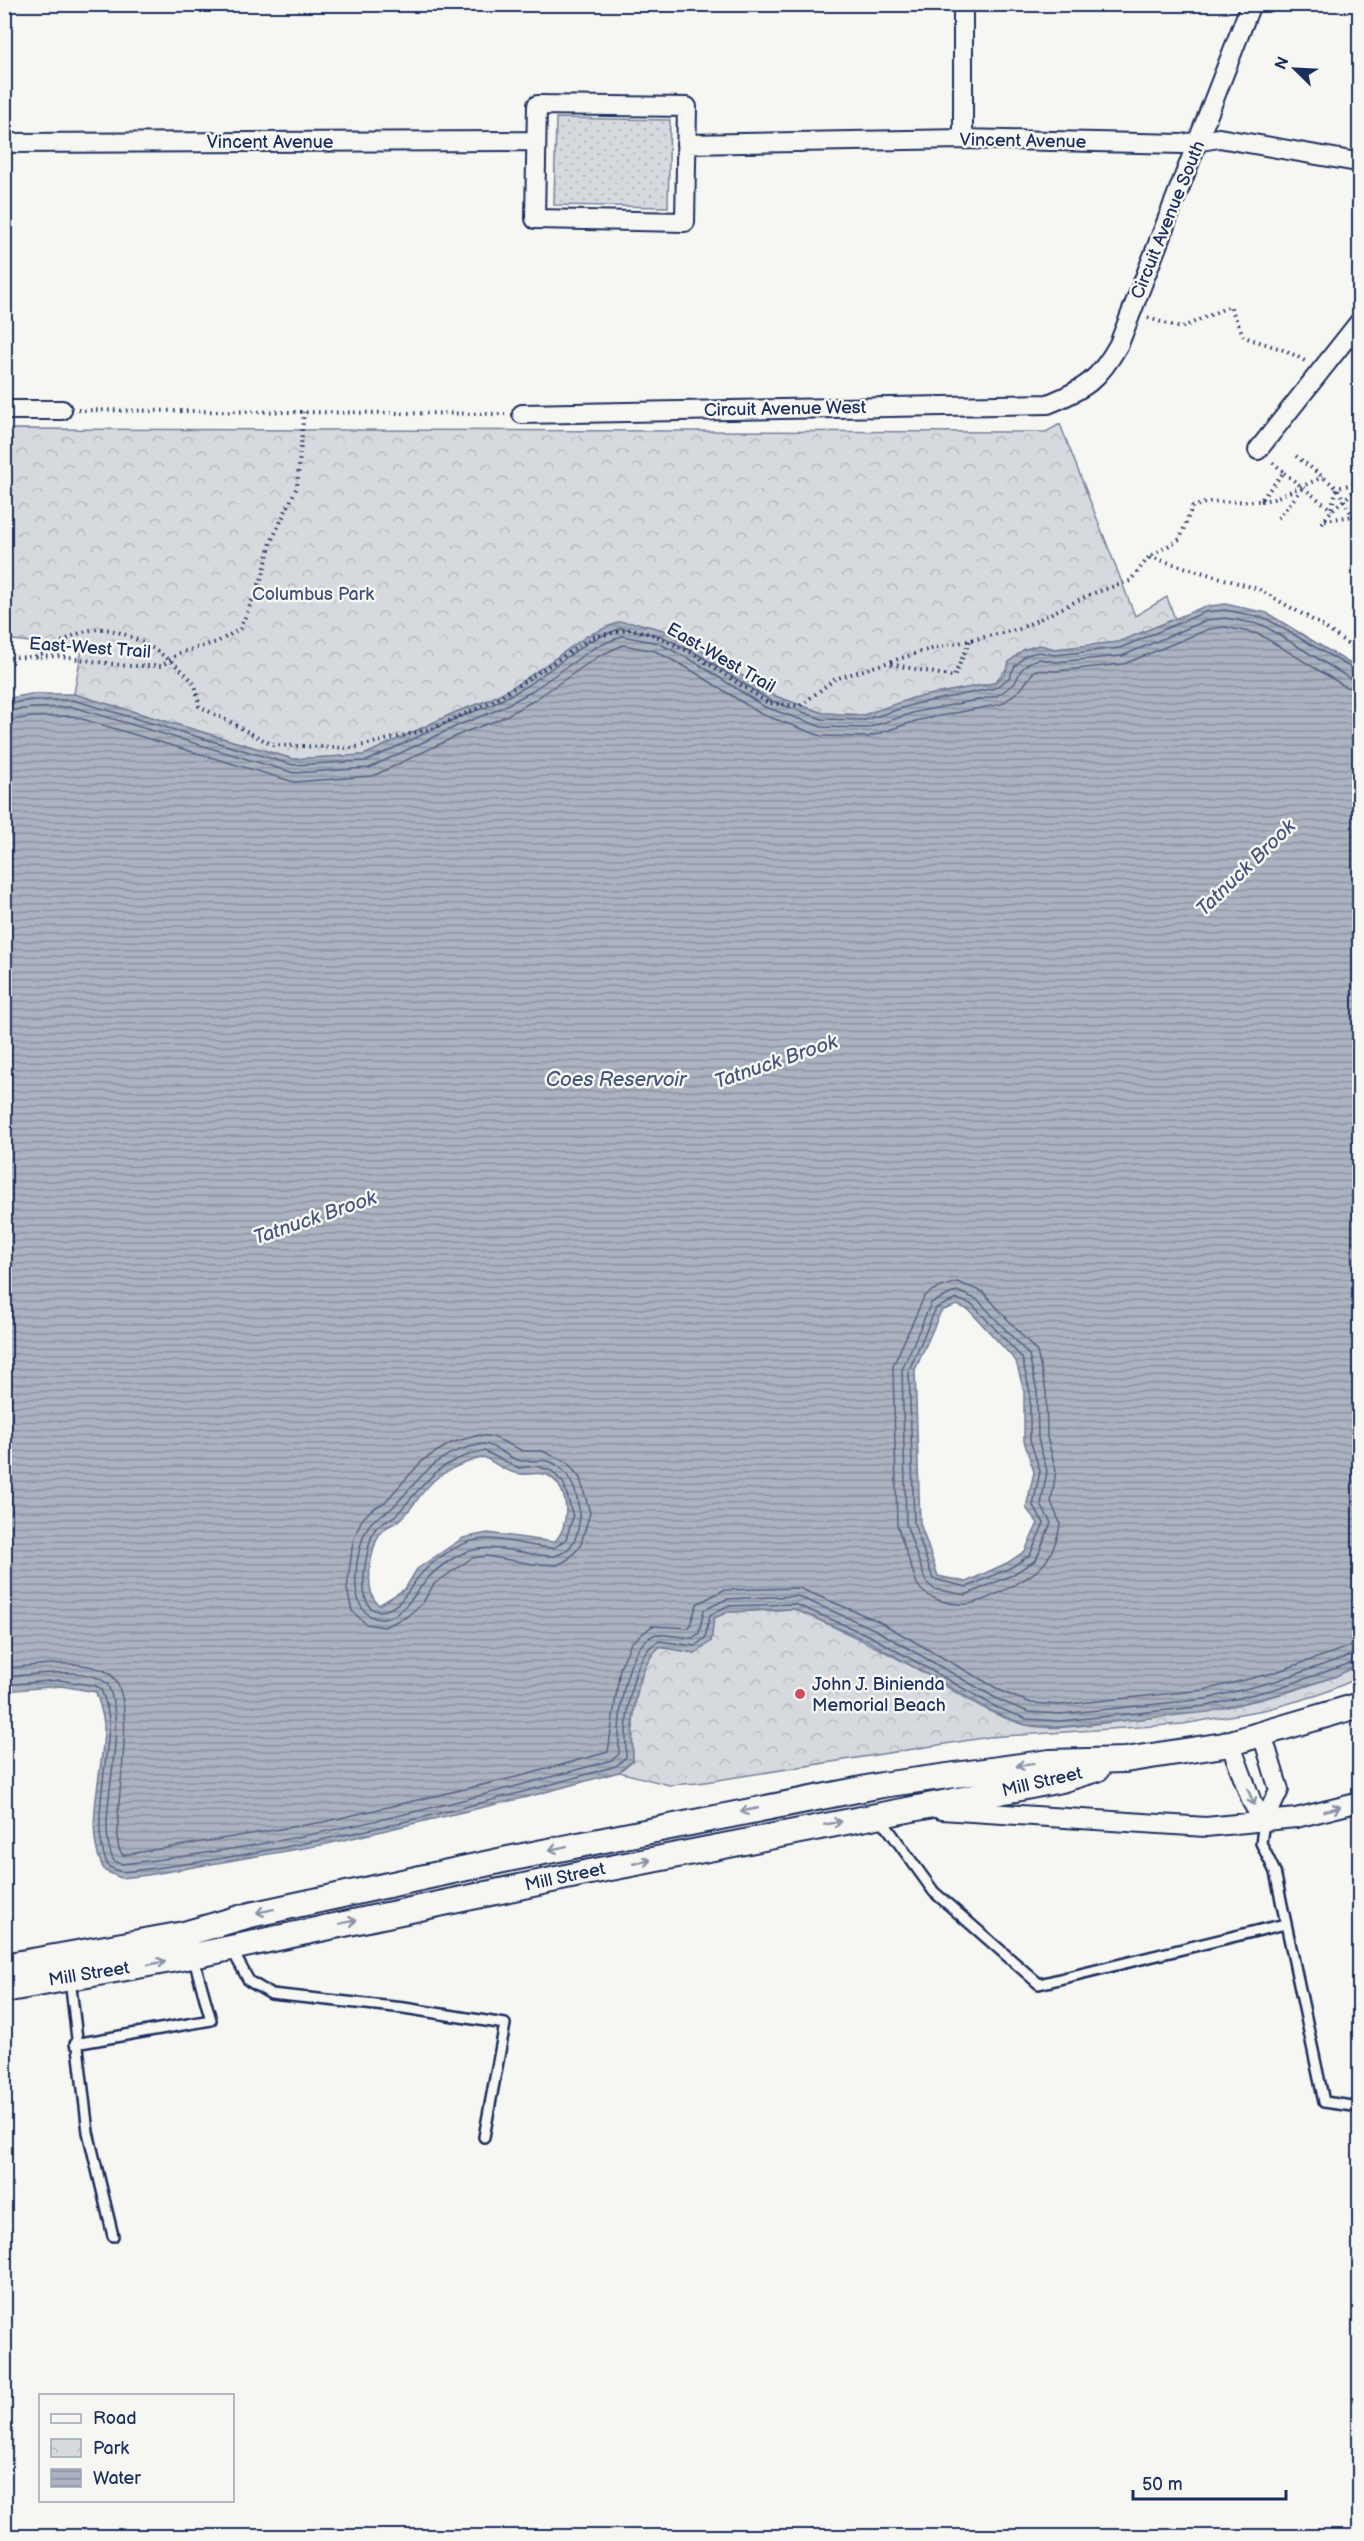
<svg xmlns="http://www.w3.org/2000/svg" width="1364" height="2541" font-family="'Balsamiq Sans',sans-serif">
<defs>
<pattern id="grass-dots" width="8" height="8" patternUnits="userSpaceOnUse" patternTransform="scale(1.5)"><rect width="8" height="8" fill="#d6d9dd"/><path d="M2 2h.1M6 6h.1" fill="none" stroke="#b7bbc0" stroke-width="1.8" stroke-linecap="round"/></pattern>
<pattern id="park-crowns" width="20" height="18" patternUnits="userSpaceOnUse" patternTransform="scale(1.5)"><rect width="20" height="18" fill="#d6d9dd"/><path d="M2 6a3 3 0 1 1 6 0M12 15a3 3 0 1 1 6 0" fill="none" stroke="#b7bbc0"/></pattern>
<pattern id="water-rules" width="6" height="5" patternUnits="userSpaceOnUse" patternTransform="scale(1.5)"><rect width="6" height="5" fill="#abb2c0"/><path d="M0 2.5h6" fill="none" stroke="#8a919f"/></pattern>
</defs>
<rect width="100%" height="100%" fill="#f6f6f2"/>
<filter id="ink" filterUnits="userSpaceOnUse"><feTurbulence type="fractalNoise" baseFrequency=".0167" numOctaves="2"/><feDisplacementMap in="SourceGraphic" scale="12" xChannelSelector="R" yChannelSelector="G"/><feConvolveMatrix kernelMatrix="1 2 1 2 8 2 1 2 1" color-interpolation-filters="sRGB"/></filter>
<g filter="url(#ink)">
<!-- grass -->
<path fill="url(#grass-dots)" stroke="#78849e" stroke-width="1.5" d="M 556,118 L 670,120 L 668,207 L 554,205 Z"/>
<!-- park -->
<path fill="url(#park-crowns)" stroke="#78849e" stroke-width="1.5" d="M 1060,424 L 1135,616 L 1167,597 L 1175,619 L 1119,642 L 1055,649 L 1039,645 L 1023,650 L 994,683 L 913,698 L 864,715 L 823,713 L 772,695 L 702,650 L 663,630 L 637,623 L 489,700 L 456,712 L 364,755 L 293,759 L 74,694 L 82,648 L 5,639 L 5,429 L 1046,432 Z
M 794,1609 C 838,1628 879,1648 921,1671 C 954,1690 989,1716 1026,1725 C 1054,1731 1084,1725 1112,1722 C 1199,1713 1280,1703 1359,1665 L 1359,1678 L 1318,1695 L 1269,1709 L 1183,1724 L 989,1737 L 699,1783 L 669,1785 L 619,1772 L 633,1760 C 631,1727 634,1671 659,1647 L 695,1653 L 711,1641 L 714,1618 L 728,1612 Z"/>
<!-- water -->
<path fill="url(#water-rules)" stroke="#717e99" stroke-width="1.5" fill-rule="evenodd" d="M 1225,604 L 1267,613 L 1359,669 L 1359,1665 L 1334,1677 L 1279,1694 L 1208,1712 L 1060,1727 L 1026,1725 L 995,1713 L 868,1641 L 794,1609 L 728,1612 L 714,1618 L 711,1641 L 695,1653 L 659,1647 C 633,1670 631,1727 633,1760 L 619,1772 L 531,1796 L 327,1844 L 148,1875 L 121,1878 L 105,1871 C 81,1831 105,1769 104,1724 C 103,1714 99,1702 96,1692 L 61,1686 L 5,1691 L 5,699 L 31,694 L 74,694 L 293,759 L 364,755 L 456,712 L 489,700 L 521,682 L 587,636 L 619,622 L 637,623 L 663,630 L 702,650 L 772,695 L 823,713 L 864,715 L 913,698 L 994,683 L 1005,674 L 1009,662 L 1023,650 L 1039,645 L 1055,649 L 1119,642 L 1203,607 ZM 957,1305 L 969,1310 L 1016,1361 L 1024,1392 L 1024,1441 L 1034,1472 L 1026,1508 L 1038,1523 L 1025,1551 L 1007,1563 L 966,1582 L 938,1576 L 920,1523 L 915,1370 L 941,1311 ZM 484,1457 C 495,1463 509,1474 522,1474 C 532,1475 540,1471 549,1476 C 571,1489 570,1528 554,1542 L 488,1533 L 463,1538 L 417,1569 L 405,1589 L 379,1605 C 363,1593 370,1547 381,1532 C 386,1525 395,1525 401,1519 C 414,1507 423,1488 438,1477 C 452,1467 467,1462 484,1457 Z"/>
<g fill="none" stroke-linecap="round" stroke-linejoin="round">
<!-- shore -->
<path stroke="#556385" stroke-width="1.5" d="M 4,705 L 31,700 L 73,700 L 293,765 L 367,761 L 459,717 L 492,705 L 525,687 L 590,641 L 621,628 L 661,636 L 699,655 L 769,700 L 822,719 L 865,720 L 915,704 L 995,688 L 1009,678 L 1015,666 L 1026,655 L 1039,652 L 1055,655 L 1120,648 L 1205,612 L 1225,610 L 1265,618 L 1360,673
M 4,712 L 32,708 L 73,707 L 294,773 L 369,768 L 461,724 L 495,711 L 529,693 L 594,648 L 622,636 L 658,643 L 695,662 L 765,707 L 822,727 L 867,728 L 916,712 L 997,696 L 1015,683 L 1021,670 L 1030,662 L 1039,659 L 1056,662 L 1122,656 L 1207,620 L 1225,618 L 1263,625 L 1351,679 L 1360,681
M 4,721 L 33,717 L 72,716 L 294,782 L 373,776 L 465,732 L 500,719 L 533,701 L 599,656 L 623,645 L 655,651 L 691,670 L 761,714 L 821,736 L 868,737 L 919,720 L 1002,704 L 1021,689 L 1035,670 L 1056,671 L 1124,664 L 1209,629 L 1225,627 L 1259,634 L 1346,687 L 1360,690
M 957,1282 L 983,1292 L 1037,1352 L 1046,1391 L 1047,1437 L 1056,1471 L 1051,1502 L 1060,1523 C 1059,1536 1051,1557 1042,1566 C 1031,1578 983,1603 967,1604 C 950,1605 925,1599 917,1584 L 897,1525 L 893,1366 L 924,1297 L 933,1290 Z
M 957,1291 L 978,1300 L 1029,1355 L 1037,1391 L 1038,1439 L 1047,1471 L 1041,1505 L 1051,1523 L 1036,1560 L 1012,1575 L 966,1595 L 934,1589 L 926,1582 L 906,1524 L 902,1370 L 931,1303 Z
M 957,1299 L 973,1305 L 1022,1358 L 1030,1392 L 1030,1440 L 1040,1471 L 1033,1506 L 1044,1523 L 1030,1555 L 1010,1568 L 967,1587 L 933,1579 L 914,1523 L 909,1370 L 936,1308 Z
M 479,1435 L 493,1437 L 523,1451 L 542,1451 L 567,1462 L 580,1478 L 590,1513 L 580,1547 L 567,1560 L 557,1565 L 533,1564 L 486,1556 L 472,1558 L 434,1584 L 422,1604 L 406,1617 L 384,1627 L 366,1624 L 352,1611 L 347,1589 L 353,1541 L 361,1521 L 371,1510 L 385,1502 L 423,1460 L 451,1443 Z
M 484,1444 C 498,1446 508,1459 522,1461 C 535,1462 546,1457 558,1466 C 583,1483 591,1549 554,1556 C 517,1555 486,1537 452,1559 C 444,1564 433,1572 427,1579 C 416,1592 398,1625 375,1618 C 345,1610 356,1546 368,1527 C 374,1516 385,1515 393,1507 C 424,1475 435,1451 484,1444 Z
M 484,1451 L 519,1468 L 536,1466 L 552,1471 L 564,1484 L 573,1517 L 566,1539 L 554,1548 C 528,1548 497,1534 472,1541 C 455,1546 435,1559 422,1573 C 410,1585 402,1610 380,1611 C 352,1613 367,1542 375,1529 C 381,1521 391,1520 397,1514 C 428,1481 436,1461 484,1451 Z
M 4,1668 C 36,1666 74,1658 105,1671 C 141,1687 116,1792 118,1825 C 118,1834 116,1849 123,1855 L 323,1822 L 525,1775 L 608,1752 L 620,1668 L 631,1643 L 652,1626 L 689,1628 L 697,1604 L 724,1590 L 799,1588 L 878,1621 L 1005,1693 L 1031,1703 L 1060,1705 L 1204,1690 L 1273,1673 L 1360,1643
M 4,1677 C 29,1675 90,1665 108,1685 C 131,1739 92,1820 114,1861 L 122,1864 C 284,1847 456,1804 612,1760 L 619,1754 C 618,1722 622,1647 656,1634 L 693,1638 L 699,1633 L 704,1610 L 727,1599 L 797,1596 L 874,1629 L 1001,1701 L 1029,1712 L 1060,1714 L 1206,1699 L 1276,1681 L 1360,1652
M 4,1685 L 60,1680 L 96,1686 L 101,1689 C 105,1700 110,1714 109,1725 C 108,1764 89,1833 109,1867 L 122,1872 C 286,1854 457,1812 616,1766 L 626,1757 C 625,1728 628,1655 659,1641 L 695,1646 L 705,1638 L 710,1615 L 727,1606 L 795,1604 L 870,1636 L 998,1708 L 1027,1719 L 1060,1721 L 1207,1706 L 1278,1688 L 1360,1660"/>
<!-- lane casing -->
<g stroke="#1b2f5e" stroke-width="14">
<path id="lane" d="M 879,1816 L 934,1892 L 1039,1984 L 1285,1924
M 1264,1822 L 1261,1843 L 1275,1872 L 1324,2102 L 1360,2107
M 232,1950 L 249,1981 L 271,1994 L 404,2008 L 505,2024 L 484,2137
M 70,1979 L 88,2132 L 113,2236
M 75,2044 L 211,2020 L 193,1956"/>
</g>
<!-- street casing -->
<g stroke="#1b2f5e" stroke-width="22">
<path id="street" d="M 537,105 L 687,107 L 685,222 L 535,219 Z
M 963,139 L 963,4
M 4,143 L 536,141
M 686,144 L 963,139 L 1182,144 L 1219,138 L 1357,162
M 4,410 L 62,410
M 522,414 L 1048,404 C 1085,389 1099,380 1119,344 L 1251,4
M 1258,450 L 1360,321
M 1230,1743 L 1252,1802 L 1264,1822 L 1279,1790 L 1262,1734
M 941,1810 L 1206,1827 L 1296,1818 L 1360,1802"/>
</g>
<!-- secondary casing -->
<g stroke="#1b2f5e" stroke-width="28">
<path id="secondary" d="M 4,1966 L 184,1934 L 250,1915 L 508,1859 L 882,1785 L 1050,1762 L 1125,1760 L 1224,1745 L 1360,1705
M 4,1990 L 193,1956 L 585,1873 L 1061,1780 L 1097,1769"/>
</g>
<!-- path -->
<path stroke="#1b2f5e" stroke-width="4" stroke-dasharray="1.5 4.5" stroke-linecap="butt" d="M 1148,318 L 1181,328 L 1230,306 L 1244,337 L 1287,351 L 1305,361
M 78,410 L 505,414
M 1296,456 L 1337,488 L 1352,515 L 1357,518
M 1284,473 L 1332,510
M 1261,501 L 1273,499 L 1323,477
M 1278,518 L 1303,488
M 1325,520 L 1354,516 L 1359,501 L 1356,483 L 1337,488 L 1330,512
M 1322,523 L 1332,510 L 1360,486
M 1150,557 L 1258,589 L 1318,623 L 1360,652
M 36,657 C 55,646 77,630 99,629 C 127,628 178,661 194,684 C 197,689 198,699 199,706 L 273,745 L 352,748 L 434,728 L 497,699 L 593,637 L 632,629 L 654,635 L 692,653 L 768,703 L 800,706 L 835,679 L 927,650 L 1019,629 L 1091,594 L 1130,581 L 1149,557 L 1180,539 L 1192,507 L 1208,502 L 1260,501 L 1284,472 L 1272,462
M 4,658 L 57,656 L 127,666 L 162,666 L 179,653 L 217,642 L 240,629 L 263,575 L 271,542 L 297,487 L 304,412
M 891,664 L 954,677 L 970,640"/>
<!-- lane -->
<use href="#lane" stroke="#f6f6f2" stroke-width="9"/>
<!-- street -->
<use href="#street" stroke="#f6f6f2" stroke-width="18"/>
<!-- secondary -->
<use href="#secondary" stroke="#f6f6f2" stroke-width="24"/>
</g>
<!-- one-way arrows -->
<defs><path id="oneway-shaft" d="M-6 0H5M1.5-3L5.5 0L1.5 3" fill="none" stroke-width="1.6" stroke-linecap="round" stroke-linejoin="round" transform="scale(1.5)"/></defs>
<g stroke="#8892a8">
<use href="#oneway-shaft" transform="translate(1025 1765) rotate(172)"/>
<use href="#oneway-shaft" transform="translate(1251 1797) rotate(67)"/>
<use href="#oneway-shaft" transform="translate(1332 1809) rotate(-15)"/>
<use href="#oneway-shaft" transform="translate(749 1810) rotate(169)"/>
<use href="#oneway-shaft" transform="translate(833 1823) rotate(-11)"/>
<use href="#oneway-shaft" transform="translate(558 1848) rotate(168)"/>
<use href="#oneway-shaft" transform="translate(642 1862) rotate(-11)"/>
<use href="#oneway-shaft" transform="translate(265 1911) rotate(168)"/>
<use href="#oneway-shaft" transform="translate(348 1922) rotate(-12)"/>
<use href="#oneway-shaft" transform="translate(157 1963) rotate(-11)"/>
</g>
</g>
<!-- markers -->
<circle fill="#d1495b" stroke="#f6f6f2" stroke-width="2" cx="800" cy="1694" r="6"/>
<g text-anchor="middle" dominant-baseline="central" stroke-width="5" stroke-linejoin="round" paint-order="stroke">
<!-- street labels -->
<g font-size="18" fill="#1b2f5e" stroke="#f6f6f2">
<text transform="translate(1023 141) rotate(1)">Vincent Avenue</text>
<text x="270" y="142">Vincent Avenue</text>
<text transform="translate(1168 220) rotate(-68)">Circuit Avenue South</text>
<text transform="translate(785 409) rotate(-1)">Circuit Avenue West</text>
<text transform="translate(90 648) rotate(4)">East-West Trail</text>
<text transform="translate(721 658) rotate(30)">East-West Trail</text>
<text transform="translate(1042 1782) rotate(-13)">Mill Street</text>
<text transform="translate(565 1877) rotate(-12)">Mill Street</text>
<text transform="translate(89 1974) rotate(-9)">Mill Street</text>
</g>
<!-- park labels -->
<g font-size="18" fill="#405177" stroke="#f6f6f2">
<text x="313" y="594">Columbus Park</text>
</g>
<!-- poi labels -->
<g font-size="18" fill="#1b2f5e" stroke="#f6f6f2" text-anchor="start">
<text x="812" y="1684">John J. Binienda<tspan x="812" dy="21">Memorial Beach</tspan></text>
</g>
<!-- water labels -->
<g font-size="20" font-style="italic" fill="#46567b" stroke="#f6f6f2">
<text transform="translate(1246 868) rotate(-44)">Tatnuck Brook</text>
<text transform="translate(776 1062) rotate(-19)">Tatnuck Brook</text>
<text x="616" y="1080">Coes Reservoir</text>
<text transform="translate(315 1218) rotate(-19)">Tatnuck Brook</text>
</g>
</g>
<!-- margin -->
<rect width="1364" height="2541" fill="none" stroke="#f6f6f2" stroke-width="24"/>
<rect x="12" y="12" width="1340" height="2517" fill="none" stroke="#1b2f5e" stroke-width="2" filter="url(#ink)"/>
<!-- legend -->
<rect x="39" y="2394" width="195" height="108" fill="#f6f6f2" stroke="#9ea6b7" stroke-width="1.5"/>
<rect x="51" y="2414" width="30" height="9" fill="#f6f6f2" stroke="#9ea6b7" stroke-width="1.5"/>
<text x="93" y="2424" font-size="18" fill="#1b2f5e">Road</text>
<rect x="51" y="2439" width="30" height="18" fill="url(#park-crowns)" stroke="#9ea6b7" stroke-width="1.5"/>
<text x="93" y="2454" font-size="18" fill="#1b2f5e">Park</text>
<rect x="51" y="2469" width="30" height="18" fill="url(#water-rules)" stroke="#9ea6b7" stroke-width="1.5"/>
<text x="93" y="2484" font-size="18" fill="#1b2f5e">Water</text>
<!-- north arrow -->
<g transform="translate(1295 69) rotate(294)" stroke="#f6f6f2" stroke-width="4.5" paint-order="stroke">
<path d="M0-4.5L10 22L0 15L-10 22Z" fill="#1b2f5e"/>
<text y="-9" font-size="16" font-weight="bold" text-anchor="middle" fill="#1b2f5e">N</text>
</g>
<!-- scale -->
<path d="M1133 2490v9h153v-9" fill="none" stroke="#1b2f5e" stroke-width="3"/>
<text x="1142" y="2490" font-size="18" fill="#1b2f5e" stroke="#f6f6f2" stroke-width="4.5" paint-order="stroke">50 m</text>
</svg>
